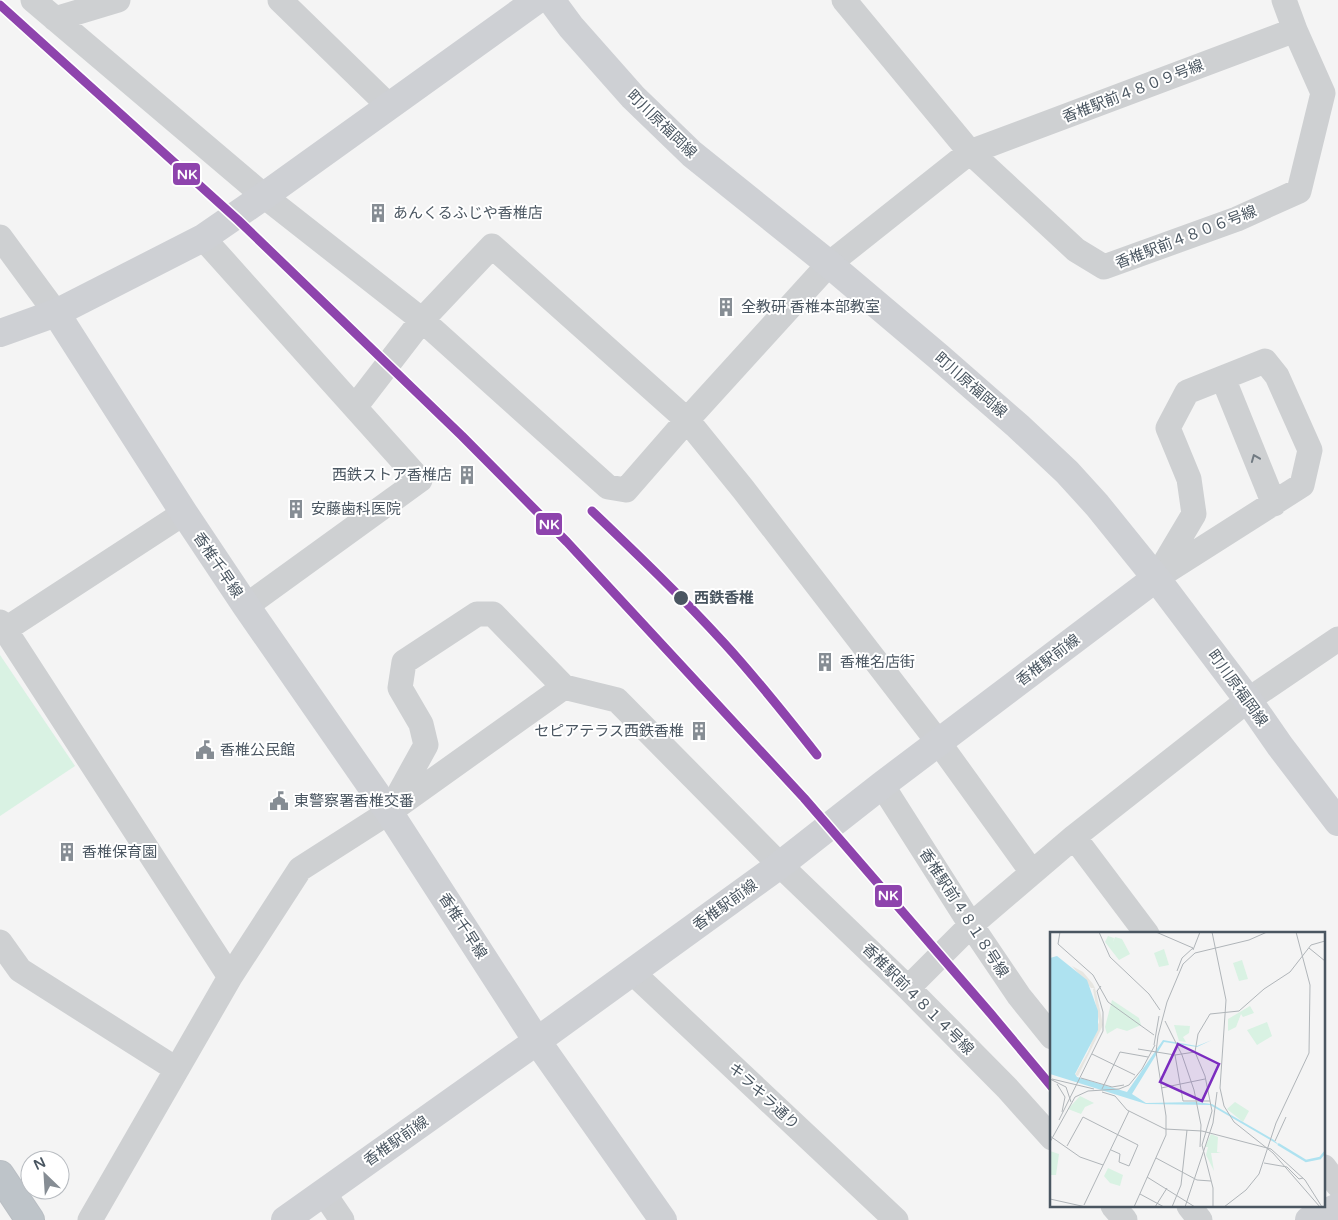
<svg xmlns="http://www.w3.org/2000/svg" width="1338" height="1220" font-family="'Varela Round','Noto Sans JP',sans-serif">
<rect width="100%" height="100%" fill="#f4f4f4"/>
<!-- green -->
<path fill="#d9f2e3" d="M 0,655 L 75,766 L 0,816 Z"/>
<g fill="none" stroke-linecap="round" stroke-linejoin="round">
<!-- highway casing -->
<g stroke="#b9bec3" stroke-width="30">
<path id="highway" d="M 0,1175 L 30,1220"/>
</g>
<!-- street -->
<path stroke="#ced0d2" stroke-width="25" d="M 33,0 L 264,196 L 422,320 L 608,487 L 626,490 L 687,420 L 829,264 L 970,152 L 1076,250 L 1104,267 L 1237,219 L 1299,191 L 1323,93 L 1295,30 L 1284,0
M 280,0 L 389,106
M 844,0 L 970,152 L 1295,30
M 55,19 L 118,0
M 0,237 L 56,313
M 203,238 L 420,480 L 246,606
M 1265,361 L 1277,376 L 1310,450 L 1302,485 L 1156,578 L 1194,514 L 1189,479 L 1168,428 L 1187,392 Z
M 1223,378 L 1274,504
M 355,407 L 422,320 L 492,246 L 687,420 L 743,489 L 939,743 L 1032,872
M 477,614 L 493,614 L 564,687 L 389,812 L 426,745 L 421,724 L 400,688 L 404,662 Z
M 0,622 L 230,977
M 6,629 L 184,513
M 564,687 L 617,700 L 780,865 L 908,988 L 1007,1088 L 1052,1138
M 882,785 L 971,925 L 1019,996 L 1052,1037
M 1074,837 L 1147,934
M 0,942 L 20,970 L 176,1069
M 632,972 L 896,1220
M 908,988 L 971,925 L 1074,837 L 1248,700 L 1338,639
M 1324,1167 L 1338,1185
M 323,1192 L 342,1220
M 1113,1206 L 1125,1220
M 1189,1206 L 1200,1220
M 90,1220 L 230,977 L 300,869 L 389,812"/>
<!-- secondary -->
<path stroke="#ced0d4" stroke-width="28" d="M 551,0 L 571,27 L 633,97 L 692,154 L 829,264 L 939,357 L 1018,426 L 1067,472 L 1097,505 L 1156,578 L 1248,700 L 1280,746 L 1338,822
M 56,313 L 184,513 L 246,606 L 389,812 L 537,1041 L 663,1220
M 0,333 L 56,313 L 203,238 L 264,196 L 537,0
M 285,1220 L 537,1041 L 780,865 L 882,785 L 1156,578
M 1309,1220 L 1338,1207"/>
<!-- highway -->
<use href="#highway" stroke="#bec4c9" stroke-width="28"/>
<!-- rail-1 casing -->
<g stroke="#fff" stroke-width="12">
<path id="rail-1" d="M 0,5 L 238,220 L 462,436 L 567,542 L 804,798 L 991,1014 L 1052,1087
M 592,511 C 637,554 682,597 724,643 C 757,679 787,717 817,755"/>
</g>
<!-- rail-1 -->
<use href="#rail-1" stroke="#8e44ad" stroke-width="9"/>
</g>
<!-- one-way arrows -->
<defs><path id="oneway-chevron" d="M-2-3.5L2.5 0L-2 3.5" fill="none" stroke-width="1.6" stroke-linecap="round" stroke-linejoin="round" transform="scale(1.25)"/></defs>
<use stroke="#727b83" href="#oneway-chevron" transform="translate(1255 458) rotate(-112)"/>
<!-- icons -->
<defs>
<g id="building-bare" transform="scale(1.5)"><path d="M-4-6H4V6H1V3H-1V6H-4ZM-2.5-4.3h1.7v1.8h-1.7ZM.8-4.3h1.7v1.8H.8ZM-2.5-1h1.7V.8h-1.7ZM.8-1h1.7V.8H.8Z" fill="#868d94" stroke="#fff" stroke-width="2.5" paint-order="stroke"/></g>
<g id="civic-bare" transform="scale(1.5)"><path d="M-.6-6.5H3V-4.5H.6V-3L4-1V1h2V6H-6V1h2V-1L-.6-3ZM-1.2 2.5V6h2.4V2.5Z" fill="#868d94" stroke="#fff" stroke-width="2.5" paint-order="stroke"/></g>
</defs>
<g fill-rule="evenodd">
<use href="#building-bare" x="378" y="213"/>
<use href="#building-bare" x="726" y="307"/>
<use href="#building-bare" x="467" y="475"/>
<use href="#building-bare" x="296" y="509"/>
<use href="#building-bare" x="825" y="662"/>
<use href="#building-bare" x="699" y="731"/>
<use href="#civic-bare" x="205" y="750"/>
<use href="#civic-bare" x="279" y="801"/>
<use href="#building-bare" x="67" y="852"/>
</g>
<!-- markers -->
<circle fill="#4a5661" stroke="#fff" stroke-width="2" cx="681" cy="598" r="8"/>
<g text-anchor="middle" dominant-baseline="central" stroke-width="4" stroke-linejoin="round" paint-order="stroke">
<!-- street labels -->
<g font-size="15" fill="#4a5661" stroke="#fff">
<text transform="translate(1133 91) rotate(-21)">香椎駅前４８０９号線</text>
<text transform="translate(662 124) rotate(44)">町川原福岡線</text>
<text transform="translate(1186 237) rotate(-21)">香椎駅前４８０６号線</text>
<text transform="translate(971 385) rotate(41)">町川原福岡線</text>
<text transform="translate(218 565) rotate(56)">香椎千早線</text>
<text transform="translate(1048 660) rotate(-37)">香椎駅前線</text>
<text transform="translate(1238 688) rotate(54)">町川原福岡線</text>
<text transform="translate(725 905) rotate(-36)">香椎駅前線</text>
<text transform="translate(964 913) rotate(57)">香椎駅前４８１８号線</text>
<text transform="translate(463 926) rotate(57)">香椎千早線</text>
<text transform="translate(918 999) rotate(45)">香椎駅前４８１４号線</text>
<text transform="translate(764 1096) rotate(43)">キラキラ通り</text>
<text transform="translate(396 1141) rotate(-35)">香椎駅前線</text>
</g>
<!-- poi labels -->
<g font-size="15" fill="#4a5661" stroke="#fff" text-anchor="start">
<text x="393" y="213">あんくるふじや香椎店</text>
<text x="741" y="307">全教研 香椎本部教室</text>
<text x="452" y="475" text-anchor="end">西鉄ストア香椎店</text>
<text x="311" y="509">安藤歯科医院</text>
<text x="840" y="662">香椎名店街</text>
<text x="684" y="731" text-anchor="end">セピアテラス西鉄香椎</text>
<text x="220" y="750">香椎公民館</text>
<text x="294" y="801">東警察署香椎交番</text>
<text x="82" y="852">香椎保育園</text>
</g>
<!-- stop labels -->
<g font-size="15" font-weight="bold" fill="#4a5661" stroke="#fff" text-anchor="start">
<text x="694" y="598">西鉄香椎</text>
</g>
</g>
<!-- overview -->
<g transform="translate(1050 932)">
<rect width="275" height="275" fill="#f4f4f4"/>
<path d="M 58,4 L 64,6 L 63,10 L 65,5 L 72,7 L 80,22 L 69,28 L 55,10 ZM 114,17 L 119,33 L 109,35 L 104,21 ZM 192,28 L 198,47 L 189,49 L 183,31 ZM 62,68 L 89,86 L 91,93 L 77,99 L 67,96 L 57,102 L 55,95 ZM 200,74 L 204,81 L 193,85 L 191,82 L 186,95 L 178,99 L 178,87 ZM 217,90 L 222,104 L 207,113 L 197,98 ZM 124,93 L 140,94 L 139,101 L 133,105 L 136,110 L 129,109 ZM 30,164 L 44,171 L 35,175 L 31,182 L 18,177 ZM 185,170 L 199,179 L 193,190 L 177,177 ZM 161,202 L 168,205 L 167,220 L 171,221 L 161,221 L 164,239 L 156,223 L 158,215 L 155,215 ZM 0,219 L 9,222 L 6,243 L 0,243 ZM 58,236 L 73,243 L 70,254 L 60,251 L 54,244 Z" fill="#d9f2e3"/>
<path d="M 22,34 L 33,40 L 43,52 L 45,56 L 50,78 L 53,93 L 28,144 L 25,143 L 38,120 L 49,90 L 43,57 L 45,56 L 41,56 Z" fill="#e7e6e1"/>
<path d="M 7,24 L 37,48 L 48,79 L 48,98 L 25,142 L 27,145 L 77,160 L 113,108 L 147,114 L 162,108 L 147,115 L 114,110 L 82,162 L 96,171 L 146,170 L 162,172 L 224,208 L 229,213 L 160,173 L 96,172 L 0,142 L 0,26 Z" fill="#aee2f0"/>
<path fill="none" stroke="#aee2f0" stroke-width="2.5" d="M 228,212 L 256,229 L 270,226 L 275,220"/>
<path fill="none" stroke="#b0b5b9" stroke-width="1" d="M 10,0 L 8,12 L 43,43 L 58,70 L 104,103M 49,0 L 60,25 L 99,62 L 110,78M 106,0 L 143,16M 162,0 L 176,68 L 170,156 L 174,174 L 184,190 L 223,221 L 270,275M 259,16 L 275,29M 143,18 L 150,0M 127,39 L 132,26 L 143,16M 115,89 L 132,123 L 144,158 L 151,193 L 150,215M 104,113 L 109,84M 88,117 L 125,123 L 145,120M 42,122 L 85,143M 125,123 L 133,169 L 160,169M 31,146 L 62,155 L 74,153M 0,147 L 16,155 L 21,170M 2,147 L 44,157M 7,152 L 15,165 L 12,180M 111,156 L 155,147M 52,157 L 70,120 L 98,125M 52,160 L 65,164 L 77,178 L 115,197M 9,188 L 53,99 L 53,80 L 47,59 L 51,54M 115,197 L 152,199 L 221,217 L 255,248 L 272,275M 0,204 L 30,225 L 53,233M 225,209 L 236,185M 0,210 L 25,165 L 38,159 L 69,157 L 79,153 L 92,137 L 105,113M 17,214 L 33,185 L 88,213 L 79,234 L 69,230 L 70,222 L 61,218M 106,226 L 147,248 L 161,249M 214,231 L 237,235 L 249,247 L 253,246M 97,245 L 145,275M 90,262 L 114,275M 0,267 L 36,275M 34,273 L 79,179M 84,275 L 116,203 L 116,184 L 106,120 L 108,104 L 117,70 L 133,32 L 145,21 L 199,8 L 217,0M 105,275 L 117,256M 122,275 L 131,253 L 137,198M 135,275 L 163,191 L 167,160M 163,275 L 163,256 L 152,213 L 162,179 L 155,144 L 145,120 L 148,102 L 160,82 L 189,79 L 214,57 L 240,40 L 261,13 L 275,9M 174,275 L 196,258 L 209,242 L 226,191 L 259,121 L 260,53 L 246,0"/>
<path fill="#7b2cbf" fill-opacity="0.15" stroke="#7b2cbf" stroke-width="2.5" d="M 128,112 L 169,132 L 152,169 L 110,150 Z"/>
<rect width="275" height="275" fill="none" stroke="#4a5661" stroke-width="2.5"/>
</g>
<g stroke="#fff" stroke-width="2">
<rect x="172" y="162" width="29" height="24" rx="5" fill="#8e44ad"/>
<rect x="535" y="512" width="28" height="24" rx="5" fill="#8e44ad"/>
<rect x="874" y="884" width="29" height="24" rx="5" fill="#8e44ad"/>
</g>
<g font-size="14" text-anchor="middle" font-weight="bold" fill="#fff">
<text x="187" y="179">NK</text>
<text x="549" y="529">NK</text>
<text x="888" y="900">NK</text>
</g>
<!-- north arrow -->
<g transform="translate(45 1175) rotate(335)"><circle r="24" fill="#ffffff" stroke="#b7bbc0"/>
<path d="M0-4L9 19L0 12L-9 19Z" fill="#868d94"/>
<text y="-8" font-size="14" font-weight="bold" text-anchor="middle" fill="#4a5661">N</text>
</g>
</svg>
